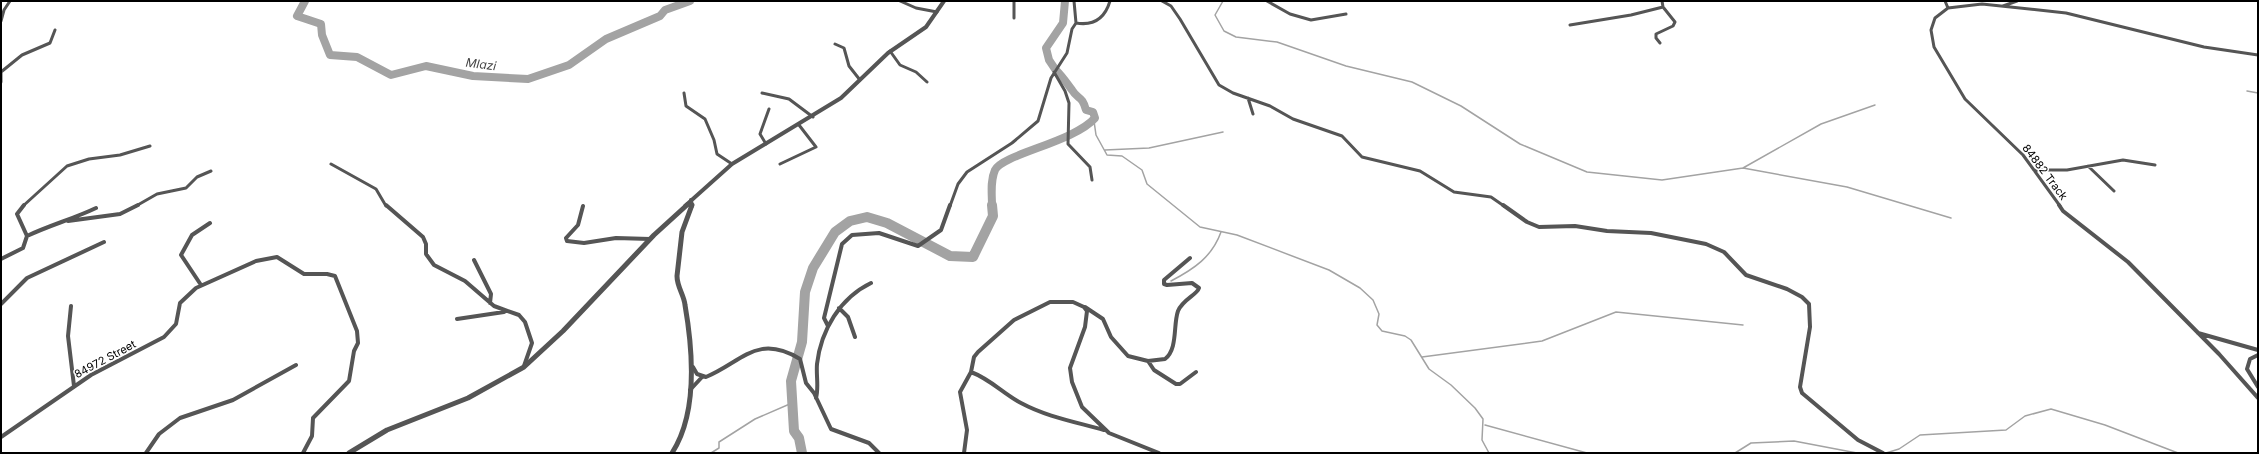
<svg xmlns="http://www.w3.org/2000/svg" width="2259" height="454" font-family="Inter,sans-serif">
<rect width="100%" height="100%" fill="#fff"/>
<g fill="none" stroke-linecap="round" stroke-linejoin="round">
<!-- stream -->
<path stroke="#a3a3a3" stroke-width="1.5" d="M 1223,1 L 1215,15 L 1224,31 L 1236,37 L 1277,42 L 1346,66 L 1412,82 L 1461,106 L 1520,144 L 1587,172 L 1662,180 L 1743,168 L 1847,187 L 1951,218
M 2247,91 L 2258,93
M 1094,121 L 1096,135 L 1107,155 L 1122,156 L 1142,170 L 1147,184 L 1200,227 L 1237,235 L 1329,270 L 1360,288 L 1373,300 L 1379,314 L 1377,325 L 1382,331 L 1405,336 L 1411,340 L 1429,369 L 1451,385 L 1475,408 L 1483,419 L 1482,440 L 1489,453
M 1105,150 L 1149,148 L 1223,132
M 1743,168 L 1821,124 L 1875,105
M 1171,281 C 1194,269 1212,257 1221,232
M 1422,357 L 1542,341 L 1616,312 L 1743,325
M 1485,425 L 1587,453
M 711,453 L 719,448 L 719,442 L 755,419 L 792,403
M 1735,453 L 1751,443 L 1794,441 L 1857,453
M 1886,453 L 1899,449 L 1920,435 L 2006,430 L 2025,416 L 2051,409 L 2105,425 L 2178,453"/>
<!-- river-far1 -->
<path stroke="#a3a3a3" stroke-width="8" d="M 305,1 L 297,16 L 321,24 L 322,35 L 330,55 L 357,57 L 391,75 L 426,66 L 473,76 L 528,79 L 569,65 L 606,39 L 660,16 L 665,10 L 690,1
M 1055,69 L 1049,60 L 1046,48 L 1063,23 L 1065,1
M 992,206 C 992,194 990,181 995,170 C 1003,154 1074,142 1095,118 L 1093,112 L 1086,110 C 1082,95 1078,100 1072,90 C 1066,82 1063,77 1056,70"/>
<!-- river -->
<path stroke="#a3a3a3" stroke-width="10" d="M 802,453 L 799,438 L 794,431 L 791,381 L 802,342 L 805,292 L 813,268 L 835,232 L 850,221 L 867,217 L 887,223 L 950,256 L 973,257 L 993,216 L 992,205"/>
<!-- minor-far1 -->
<path stroke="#555" stroke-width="3" d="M 900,1 L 916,8 L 937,12
M 1014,1 L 1014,18
M 1074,1 L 1076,23
M 1162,1 L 1171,6 L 1180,19 L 1219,85 L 1233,93 L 1270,106 L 1293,119 L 1342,136 L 1362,157 L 1420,171 L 1454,192 L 1491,197 L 1504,206
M 1267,1 L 1290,14 L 1311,20 L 1346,14
M 1945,1 L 1948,8
M 2003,6 L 2017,1
M 1,21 L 4,10 L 10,1
M 1076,23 C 1094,26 1105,18 1110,1
M 1570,25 L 1631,15 L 1663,7
M 1660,43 L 1656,38 L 1656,34 L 1673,26 L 1675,22 L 1663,7 L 1662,1
M 835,44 L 844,48 L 849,66 L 860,80
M 890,51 L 900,65 L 916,72 L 927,82
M 1,71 L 1,82
M 1,72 L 22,55 L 50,43 L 55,30
M 1054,72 L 1065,91 L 1069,103 L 1068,144 L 1090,167 L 1092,180
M 684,93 L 686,106 L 705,119 L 714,140 L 717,154 L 732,164
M 762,93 L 789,99 L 813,117
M 1248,98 L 1253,114
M 766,144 L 760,134 L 769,109
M 331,164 L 376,189 L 386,206
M 780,164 L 816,147 L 799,125
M 2088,166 L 2114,191
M 2034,170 L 2067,170 L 2123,160 L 2155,165
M 23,206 L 67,166 L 89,159 L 120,155 L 150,146
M 136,206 L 157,194 L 186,188 L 197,177 L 211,171
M 950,206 L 958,184 L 967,172 L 1012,143 L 1038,121 L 1051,78 L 1067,53 L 1072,29 L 1076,23
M 2060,206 L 2023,155 L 1965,99 L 1934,47 L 1931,30 L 1935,18 L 1948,8 L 1982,4 L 2066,13 L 2204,47 L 2258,55"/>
<!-- minor -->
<path stroke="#555" stroke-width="4" d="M 24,205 L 17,214 L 27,236
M 386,205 L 423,237 L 426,244 L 426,254 L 434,265 L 465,281 L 494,306 L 519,315 L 525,322 L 532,343 L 524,366
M 1503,205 L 1527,222 L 1539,227 L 1575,226 L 1607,231 L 1651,233 L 1706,244 L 1724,252 L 1746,275 L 1787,289 L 1802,297 L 1809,304 L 1810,327 L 1800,387 L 1802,393 L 1858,440 L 1883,453
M 2059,205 L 2063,211 L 2128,262 L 2219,354 L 2258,398
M 583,206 L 578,225 L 566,238 L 567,241 L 584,243 L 616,238 L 650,239
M 68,221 L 120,214 L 138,205
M 1,259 L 23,248 L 27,236 C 50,225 73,219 96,208
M 474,260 L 491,294 L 490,303
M 201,285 L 181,255 L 192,235 L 210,223
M 1,304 L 27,278 L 104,242
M 71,306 L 68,336 L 74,386
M 1085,307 L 1103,319 L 1111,337 L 1128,356 L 1148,361 L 1165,359 C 1178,349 1173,325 1178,311 C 1183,299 1197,295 1199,288 L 1192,283 L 1167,285 L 1164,284 L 1164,280 L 1190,258
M 839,308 L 848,317 L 855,337
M 457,319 L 504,312
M 828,326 L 824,318 L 842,244 L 852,235 L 879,233 L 918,246 L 941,230 L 950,205
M 2198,333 L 2258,350
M 2258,355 L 2250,359 L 2247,369 L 2258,387
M 1148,361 L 1154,370 L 1176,384 L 1180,384 L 1196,372
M 693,367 L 697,374 L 706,377 C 742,362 757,333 800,359 L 806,383 L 814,393 L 831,429 L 869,443 L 879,453
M 971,372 C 990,379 1004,394 1021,403 C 1047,417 1076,422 1104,430
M 690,390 L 703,376
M 816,398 C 819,387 816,376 817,364 C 821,330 840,298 871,283
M 1,437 L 91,375 L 164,337 L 176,324 L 180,303 L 196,288 L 256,261 L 277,257 L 304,274 L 327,274 L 335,276 L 357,331 L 358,343 L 354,351 L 349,381 L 313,418 L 312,436 L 303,453
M 146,453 L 159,434 L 180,418 L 233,400 L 296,365
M 964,453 L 967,430 L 960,392 L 971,372 L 974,357 L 978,352 L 1014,320 L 1050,302 L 1073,302 L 1084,307 L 1087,311 L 1085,327 L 1070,368 L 1072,382 L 1082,407 L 1109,433 L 1159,453"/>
<!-- tertiary-far1 -->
<path stroke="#555" stroke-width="4" d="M 691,200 L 692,206
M 685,206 L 732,164 L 841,98 L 888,53 L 926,27 L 944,1"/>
<!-- tertiary -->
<path stroke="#555" stroke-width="5" d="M 349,453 L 387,430 L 468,398 L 524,367 L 563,331 L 654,235 L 687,205
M 672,453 C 698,413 693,351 685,305 C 684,295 677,287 677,276 L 682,232 L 692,205"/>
</g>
<g text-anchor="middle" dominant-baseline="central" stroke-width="3" stroke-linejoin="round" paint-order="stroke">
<!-- street labels -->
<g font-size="11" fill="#000" stroke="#fff">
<text transform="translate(2045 172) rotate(53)">84882 Track</text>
<text transform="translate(105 359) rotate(-28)">84972 Street</text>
</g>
<!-- water labels -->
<g font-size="12" font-style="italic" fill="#444" stroke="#fff">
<text transform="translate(481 64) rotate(7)">Mlazi</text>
</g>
</g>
<!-- border -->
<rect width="2259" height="454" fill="none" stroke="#000000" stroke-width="4"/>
</svg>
